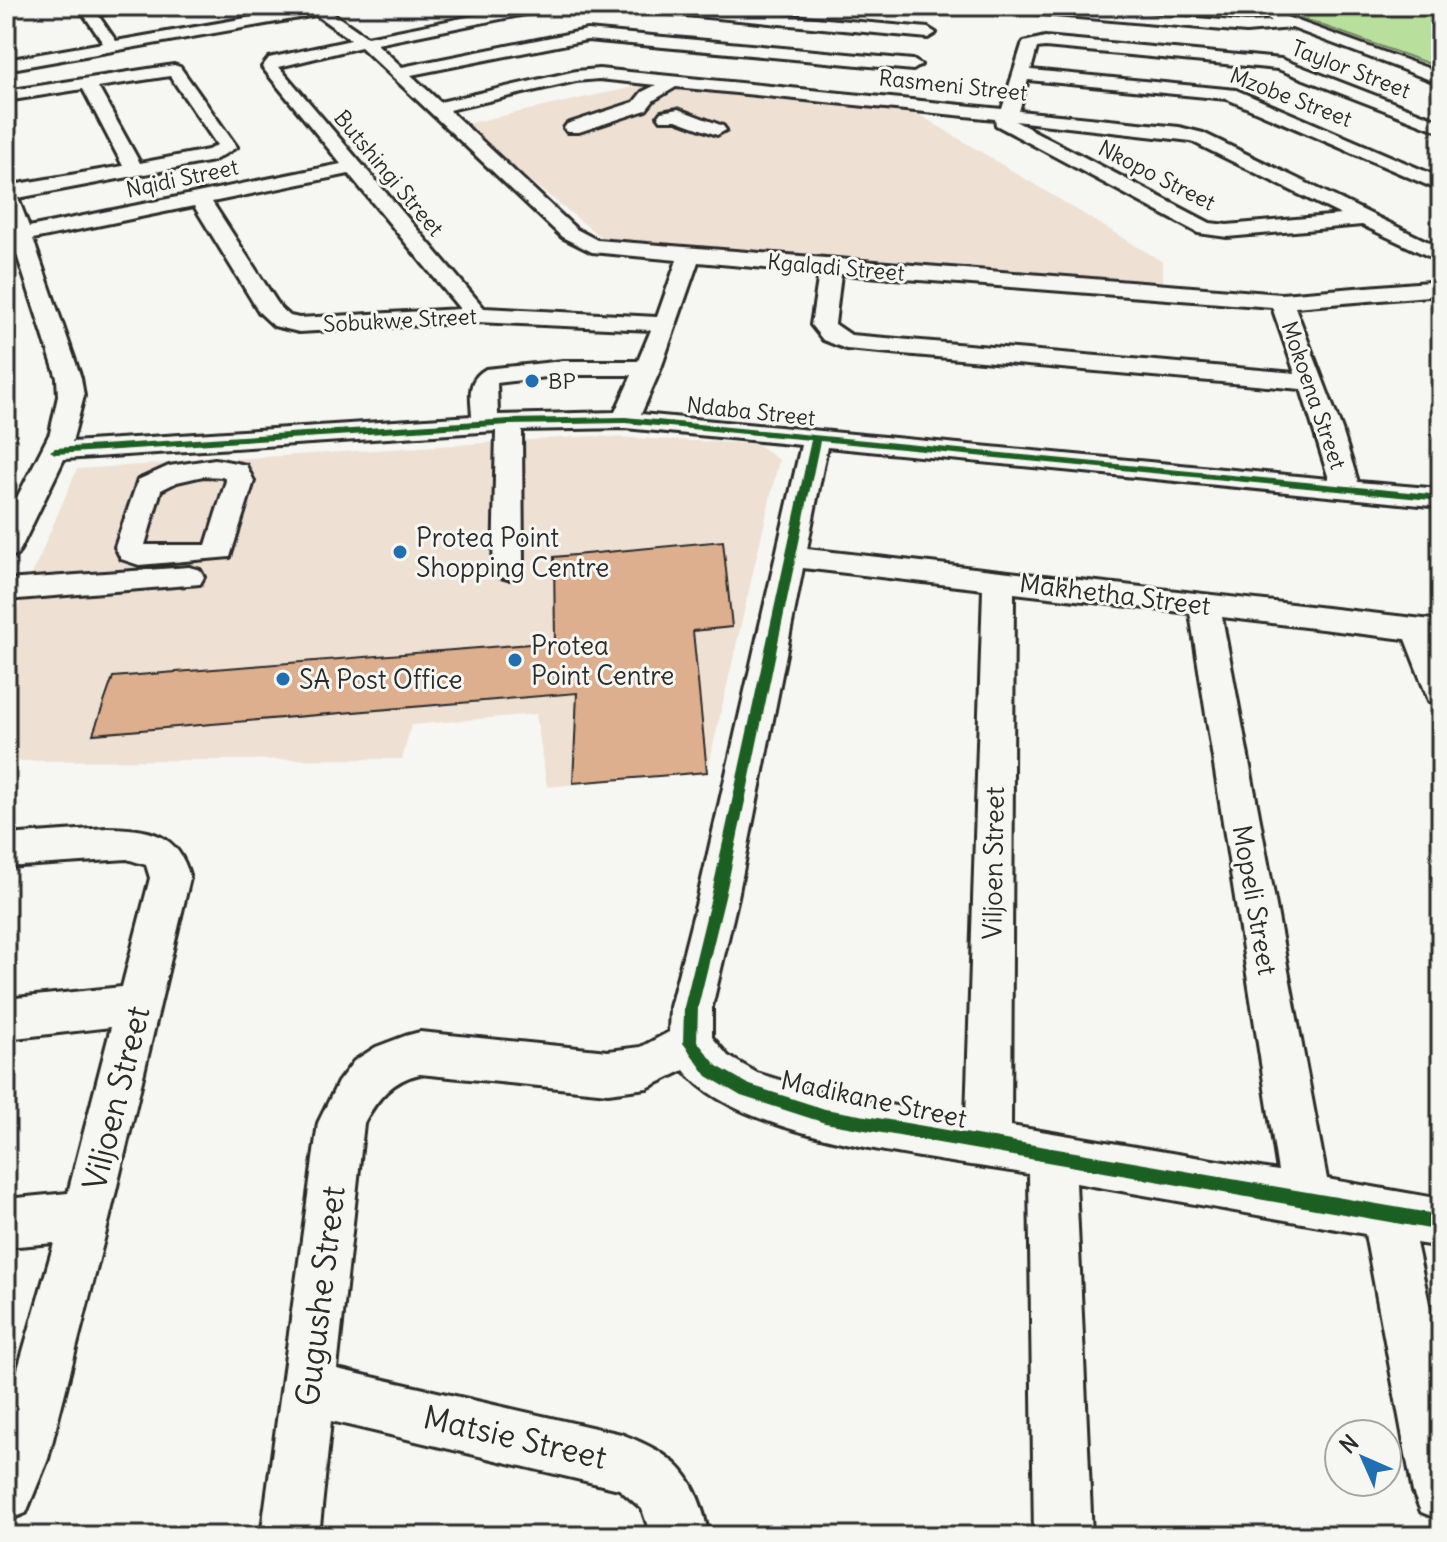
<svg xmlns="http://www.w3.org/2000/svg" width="1447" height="1542" font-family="Delius,sans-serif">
<rect width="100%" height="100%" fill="#f6f6f2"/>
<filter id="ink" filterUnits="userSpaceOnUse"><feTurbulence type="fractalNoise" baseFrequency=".0125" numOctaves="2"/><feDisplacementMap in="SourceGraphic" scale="16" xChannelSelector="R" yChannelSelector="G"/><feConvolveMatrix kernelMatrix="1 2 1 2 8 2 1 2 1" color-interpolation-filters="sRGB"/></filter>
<g filter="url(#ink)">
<!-- built -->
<path fill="#eee1d4" d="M 647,84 L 913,111 L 1163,262 L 1163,283 L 608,243 L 461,125 Z
M 592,436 L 757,444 L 779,460 L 707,772 L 547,787 L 536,714 L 411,725 L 402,759 L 6,761 L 6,635 L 77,469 Z"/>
<!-- green -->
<path fill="#b8df9b" stroke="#728563" stroke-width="2" d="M 1280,6 L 1441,6 L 1441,68 L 1276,9 Z"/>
<!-- building -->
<path fill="#ddaf8e" stroke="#2b2b2b" stroke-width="2" d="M 723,541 L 732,627 L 693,631 L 707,772 L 573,783 L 577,693 L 93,734 L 113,677 L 555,642 L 554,557 Z"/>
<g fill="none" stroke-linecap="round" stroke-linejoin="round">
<!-- minor casing -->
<g stroke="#2b2b2b" stroke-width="6">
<path id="minor" d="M 78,6 L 133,6 L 131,9 L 98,15 L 116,41 L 314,6 L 346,6 L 331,12 L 367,37 L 523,6 L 552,6 L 545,10 L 377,44 L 402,67 L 587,30 L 913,60 L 921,65 L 913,70 L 587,40 L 411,75 L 440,102 L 576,71 L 599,69 L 1002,109 L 1022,45 L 1024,42 L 1045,37 L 1281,59 L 1441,121 L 1441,132 L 1278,69 L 1045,47 L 1037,48 L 1031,70 L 1236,90 L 1441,178 L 1441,191 L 1227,99 L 1028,80 L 1019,111 L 1179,127 L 1203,133 L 1441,248 L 1441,262 L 1362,225 L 1227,237 L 1198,233 L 996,125 L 995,119 L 676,87 L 654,100 L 646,110 L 579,132 L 567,132 L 564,128 L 567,124 L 634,102 L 642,92 L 656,85 L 599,79 L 576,81 L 449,110 L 576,229 L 597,240 L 1281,294 L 1441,281 L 1441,295 L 1295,307 L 1342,430 L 1358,482 L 1441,489 L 1441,507 L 827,447 L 807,549 L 1441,621 L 1441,704 L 1429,701 L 1405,639 L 1222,617 L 1327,1179 L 1441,1199 L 1441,1247 L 1416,1243 L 1441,1359 L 1441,1520 L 1421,1512 L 1413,1492 L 1365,1234 L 1076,1183 L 1092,1536 L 1034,1536 L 1029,1174 C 942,1159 738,1140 684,1070 L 647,1088 L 608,1093 L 420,1074 C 392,1080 377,1099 364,1123 L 337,1369 L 621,1434 C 678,1456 696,1475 709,1536 L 651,1536 L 642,1509 L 619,1489 L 331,1421 L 319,1536 L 261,1536 L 318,1123 L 338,1082 L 354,1061 L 376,1047 L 405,1036 L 420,1032 L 608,1051 L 641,1047 L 669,1032 L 670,1007 L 698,897 L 801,445 L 625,428 L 522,430 L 523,569 L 519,576 L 508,579 L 497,576 L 493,569 L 496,431 L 64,459 L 21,548 L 17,555 L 6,557 L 6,519 L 50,433 L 58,396 L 57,378 L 6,221 L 6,186 L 123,166 L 83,89 L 6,101 L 6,91 L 174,65 L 180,67 L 237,147 L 213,161 L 18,198 L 29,227 L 341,164 L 262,67 L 269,58 L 351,40 L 316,15 L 6,70 L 6,60 L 103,43 ZM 361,47 L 562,237 L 592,252 L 677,260 L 657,317 L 484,308 L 279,67 ZM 170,76 L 217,145 L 208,150 L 140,163 L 98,87 ZM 1015,121 L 1191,141 L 1341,215 L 1227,225 L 1210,223 ZM 349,174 L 460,309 L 299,318 L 290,316 L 280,307 L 212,202 ZM 194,206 L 259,312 L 274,326 L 299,332 L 477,322 L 651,330 L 638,361 L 563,361 L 486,369 C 466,380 471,397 472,416 L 72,442 L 84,396 L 81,378 L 33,239 ZM 698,262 L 819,273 L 811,325 L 823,340 L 846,349 L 1301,389 L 1329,479 L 641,414 L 661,368 ZM 841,274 L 1272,307 L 1295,373 L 851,335 L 835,324 ZM 563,375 L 632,375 L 615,412 L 498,415 L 497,383 ZM 803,568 L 983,589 L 966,1118 L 825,1094 L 757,1073 L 728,1056 L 712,1037 L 712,1007 L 738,897 ZM 1014,593 L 1190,613 L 1278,1171 L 1011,1126 Z
M 625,6 L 680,6 L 928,28 L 936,33 L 928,38 L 632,10 Z
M 992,6 L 1051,6 L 1246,22 L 1272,21 L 1263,15 L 1270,11 L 1441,73 L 1441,84 L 1292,28 L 1246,32 L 999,10 Z
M 678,109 L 723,126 L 726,130 L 717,135 L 676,120 L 661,120 L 658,116 L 661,112 Z
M 215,459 L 246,465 L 254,481 L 230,557 L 139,565 L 121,559 L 115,547 L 138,480 L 169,466 ZM 203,476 L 224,477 L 226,481 L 206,545 L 145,545 L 161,490 L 177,482 Z
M 189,567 L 200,570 L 204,577 L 200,584 L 6,600 L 6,580 Z
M 107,828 C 149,829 178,832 190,878 L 110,1216 L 48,1459 L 26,1513 L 6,1521 L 6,1411 L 54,1243 L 6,1247 L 6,1199 L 68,1193 L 111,1027 L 6,1039 L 6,999 L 122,987 L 150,878 L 146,865 L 127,859 L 6,867 L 6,835 Z"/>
</g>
<!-- minor -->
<use href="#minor" fill="#f6f6f2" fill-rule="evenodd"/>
<!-- cycleway casing -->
<g stroke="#f6f6f2" stroke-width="5">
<path id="cycleway" d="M 625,417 L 1441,495 L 1441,501 L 820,441 L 725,897 L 698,1007 L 697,1041 L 717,1066 L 750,1085 L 825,1109 L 1441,1215 L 1441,1231 L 825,1123 L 741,1096 L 707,1076 L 683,1043 L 684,1007 L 711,897 L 811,440 L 625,423 L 509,425 L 55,454 L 50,451 L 55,448 L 509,419 Z"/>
</g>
<!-- cycleway -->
<use href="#cycleway" fill="#1b5e20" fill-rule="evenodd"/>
</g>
</g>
<!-- markers -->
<g fill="#1f6fb2" stroke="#f6f6f2" stroke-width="3">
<circle cx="532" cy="381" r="8"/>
<circle cx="400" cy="552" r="8"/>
<circle cx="515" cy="660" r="8"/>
<circle cx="283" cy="679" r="8"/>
</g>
<g text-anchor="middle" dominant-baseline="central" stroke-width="6" stroke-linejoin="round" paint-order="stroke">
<!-- far-street labels -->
<g font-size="22" fill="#2b2b2b" stroke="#f6f6f2">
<text transform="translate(1351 69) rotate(21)">Taylor Street</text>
<text transform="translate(953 85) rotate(6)">Rasmeni Street</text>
<text transform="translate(1291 97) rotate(21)">Mzobe Street</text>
<text transform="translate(389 173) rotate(50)">Butshingi Street</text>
<text transform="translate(1157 175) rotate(27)">Nkopo Street</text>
<text transform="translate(182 178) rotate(-12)">Nqidi Street</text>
<text transform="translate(836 267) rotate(5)">Kgaladi Street</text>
<text transform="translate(400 320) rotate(-3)">Sobukwe Street</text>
<text transform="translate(1314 395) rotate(71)">Mokoena Street</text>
<text transform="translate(751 411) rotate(6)">Ndaba Street</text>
</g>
<!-- far-poi labels -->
<g font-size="22" fill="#2b2b2b" stroke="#f6f6f2" text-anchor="start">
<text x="548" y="381">BP</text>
</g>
<!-- poi labels -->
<g font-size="26" fill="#2b2b2b" stroke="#f6f6f2" text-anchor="start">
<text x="416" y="537">Protea Point<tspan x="416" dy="30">Shopping Centre</tspan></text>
<text x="531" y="645">Protea<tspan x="531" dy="30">Point Centre</tspan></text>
<text x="299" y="679">SA Post Office</text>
</g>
<!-- street labels -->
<g font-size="26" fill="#2b2b2b" stroke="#f6f6f2">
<text transform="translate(1115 594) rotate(7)">Makhetha Street</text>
<text transform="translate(993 863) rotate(-89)">Viljoen Street</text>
<text transform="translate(1255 900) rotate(80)">Mopeli Street</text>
<text transform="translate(874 1099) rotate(12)">Madikane Street</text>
</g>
<!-- near-street labels -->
<g font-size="32" fill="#2b2b2b" stroke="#f6f6f2">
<text transform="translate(116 1098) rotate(-76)">Viljoen Street</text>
<text transform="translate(320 1296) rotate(-83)">Gugushe Street</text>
<text transform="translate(515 1437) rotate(13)">Matsie Street</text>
</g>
</g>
<!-- margin -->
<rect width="1447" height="1542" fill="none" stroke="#f6f6f2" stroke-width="32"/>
<rect x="16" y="16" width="1415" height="1510" fill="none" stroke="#2b2b2b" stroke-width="3" filter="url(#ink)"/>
<!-- north arrow -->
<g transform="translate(1363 1458) rotate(315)"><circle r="38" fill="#f6f6f2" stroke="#a5a5a2" stroke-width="2"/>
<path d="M0-6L14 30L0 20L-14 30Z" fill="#1f6fb2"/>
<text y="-12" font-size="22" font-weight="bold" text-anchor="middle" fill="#2b2b2b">N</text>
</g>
</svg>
